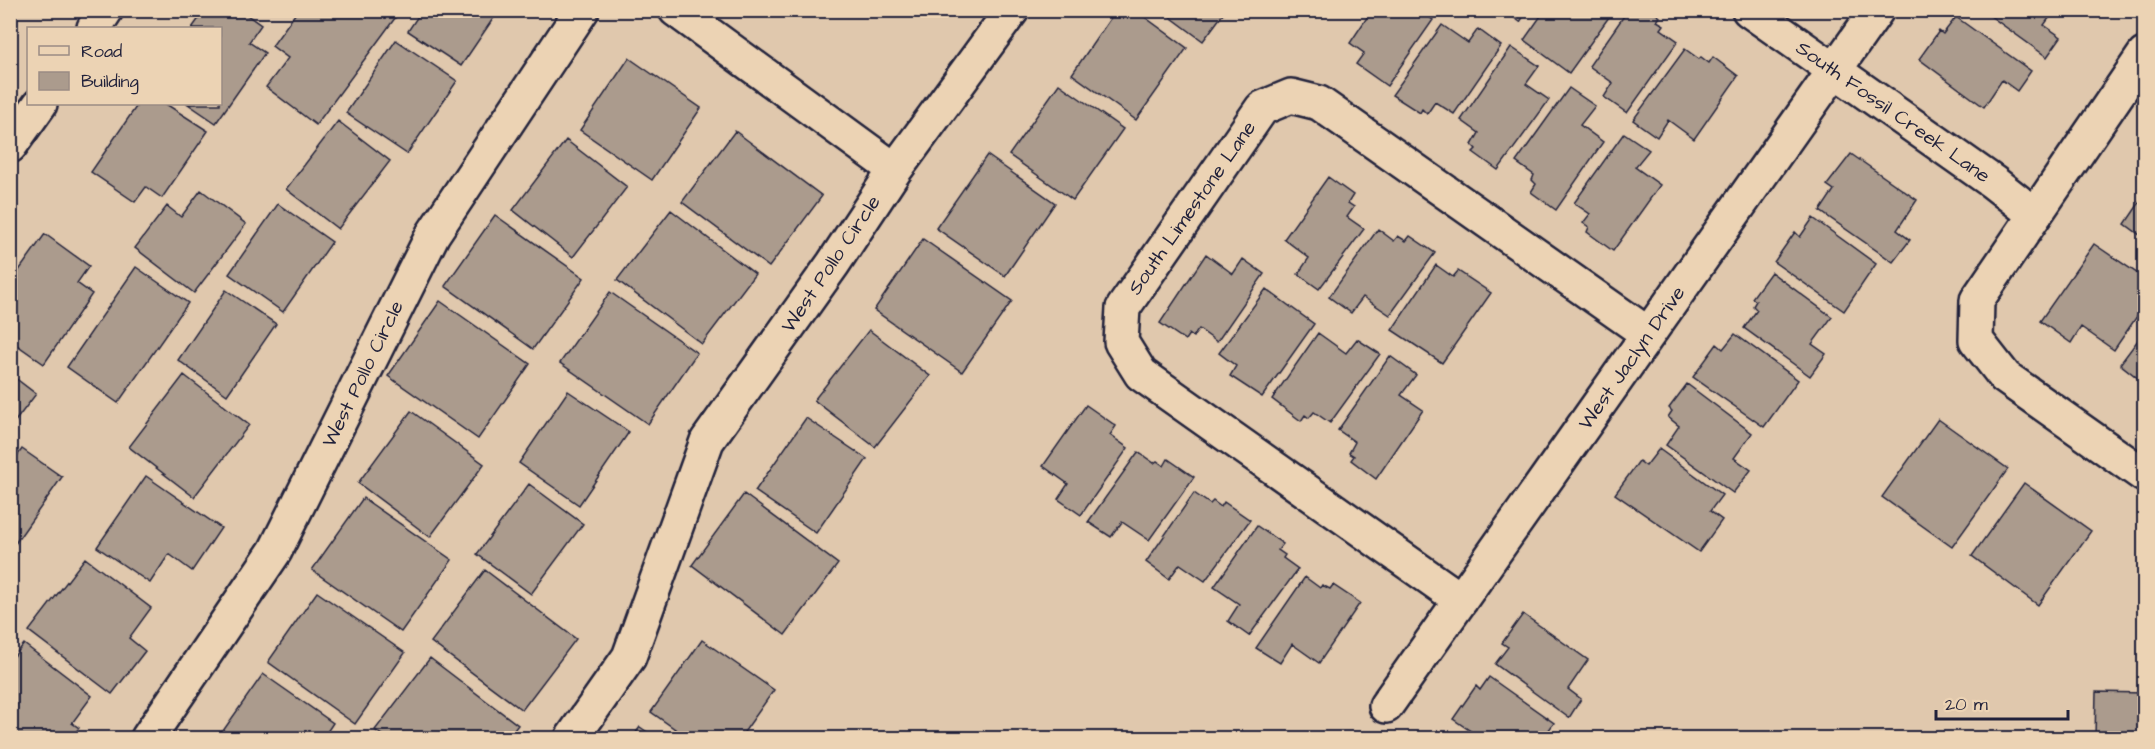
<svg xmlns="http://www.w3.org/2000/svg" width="2155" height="749" font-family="'Architects Daughter',sans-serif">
<rect width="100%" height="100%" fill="#e0c8ad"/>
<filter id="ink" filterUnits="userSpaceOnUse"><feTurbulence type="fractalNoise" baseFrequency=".0167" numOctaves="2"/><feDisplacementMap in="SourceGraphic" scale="12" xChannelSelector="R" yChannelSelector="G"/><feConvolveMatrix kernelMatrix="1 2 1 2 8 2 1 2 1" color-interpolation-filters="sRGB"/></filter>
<g filter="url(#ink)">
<!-- building -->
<path fill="#ab9b8d" stroke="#22223b" stroke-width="1.5" d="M 205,10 L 240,10 L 261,25 L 249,42 L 265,53 L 216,123 L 188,104 L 220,104 L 220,28 L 192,28 Z
M 298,10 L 401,10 L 316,125 L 266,87 L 288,58 L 272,46 Z
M 422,10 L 499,10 L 461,66 L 408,31 Z
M 1116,10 L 1135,10 L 1187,48 L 1136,120 L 1072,74 Z
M 1161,10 L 1226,10 L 1203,41 Z
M 1372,10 L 1420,10 L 1433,20 L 1387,86 L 1356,64 L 1364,53 L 1350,43 Z
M 1504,10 L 1528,10 L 1520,22 Z
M 1545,10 L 1614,10 L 1569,73 L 1524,40 Z
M 1628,10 L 1651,10 L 1660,17 L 1657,21 L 1664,25 L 1661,29 L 1678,41 L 1627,113 L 1604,97 L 1613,83 L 1589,66 Z
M 1982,10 L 2055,10 L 2044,25 L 2061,37 L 2047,57 Z
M 1956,17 L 2031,71 L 2017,91 L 2002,80 L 1984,107 L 1919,59 L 1939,31 L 1943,34 Z
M 1442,25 L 1468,43 L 1478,29 L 1501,46 L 1454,114 L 1435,102 L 1427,114 L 1422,109 L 1420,113 L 1392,95 Z
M 396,40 L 457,81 L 407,154 L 346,113 Z
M 1511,47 L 1539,66 L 1526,84 L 1549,100 L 1498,170 L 1473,152 L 1476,149 L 1472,145 L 1479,133 L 1461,120 Z
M 1685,49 L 1699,59 L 1701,57 L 1709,63 L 1713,57 L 1738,76 L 1694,139 L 1668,120 L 1657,137 L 1633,120 Z
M 629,58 L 701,108 L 652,180 L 580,130 Z
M 1059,84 L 1123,129 L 1073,200 L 1009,155 Z
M 1569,88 L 1595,106 L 1580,125 L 1603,142 L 1556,210 L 1531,192 L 1536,184 L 1532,180 L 1534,175 L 1516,162 Z
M 138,104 L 166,104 L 208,131 L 162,198 L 146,187 L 135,202 L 91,172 Z
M 338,121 L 390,161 L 338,229 L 286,189 Z
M 735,131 L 822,196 L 769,267 L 682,202 Z
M 1624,133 L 1649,150 L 1635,167 L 1660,185 L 1613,251 L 1587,232 L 1589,227 L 1583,223 L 1590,214 L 1574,203 Z
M 566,140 L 627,187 L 573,257 L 513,210 Z
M 1851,154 L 1917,200 L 1897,230 L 1910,240 L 1893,262 L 1820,211 L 1834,190 L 1827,185 Z
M 987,155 L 1055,203 L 1005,276 L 936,228 Z
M 1328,177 L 1353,195 L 1348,203 L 1354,207 L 1347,217 L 1364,229 L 1319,289 L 1298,274 L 1309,258 L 1284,239 Z
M 201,190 L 246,224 L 194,293 L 135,248 L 167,206 L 181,217 Z
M 2144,196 L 2144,238 L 2125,224 Z
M 278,204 L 332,242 L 283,312 L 229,274 Z
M 671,210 L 755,274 L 702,344 L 617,280 Z
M 495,215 L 584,278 L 533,349 L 445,286 Z
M 1813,218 L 1876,264 L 1844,311 L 1774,262 L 1795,232 L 1800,237 Z
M 1378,229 L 1394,241 L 1398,236 L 1406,241 L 1410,236 L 1435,253 L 1390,315 L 1363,297 L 1351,313 L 1329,297 Z
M 45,234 L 89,266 L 77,283 L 92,294 L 44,364 L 10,340 L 10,283 Z
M 923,239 L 1012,301 L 962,372 L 874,310 Z
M 2094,244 L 2144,278 L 2144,306 L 2114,350 L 2081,327 L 2071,343 L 2040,321 Z
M 1206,254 L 1233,274 L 1243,259 L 1264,274 L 1217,342 L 1199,329 L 1193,337 L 1189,334 L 1185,340 L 1160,323 Z
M 1436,265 L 1453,277 L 1458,271 L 1491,293 L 1442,363 L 1392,330 Z
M 136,267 L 188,303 L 118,403 L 67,367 Z
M 1771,272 L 1832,317 L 1812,344 L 1826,354 L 1810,376 L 1744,328 L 1757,310 L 1753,306 L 1756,301 L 1752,298 Z
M 1266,289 L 1314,324 L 1262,397 L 1230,376 L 1236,366 L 1219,353 Z
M 226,290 L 276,324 L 227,395 L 178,360 Z
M 610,292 L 697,353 L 648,424 L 560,363 Z
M 440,301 L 530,364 L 478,439 L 388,376 Z
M 869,330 L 930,376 L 875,447 L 814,400 Z
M 2144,332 L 2144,383 L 2120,364 Z
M 1318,333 L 1346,353 L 1357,339 L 1380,354 L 1330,423 L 1314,412 L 1309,418 L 1305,415 L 1301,421 L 1272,399 Z
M 1735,334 L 1798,380 L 1764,427 L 1693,377 L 1717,344 L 1723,349 Z
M 1390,356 L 1416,375 L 1401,395 L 1423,410 L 1376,479 L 1351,460 L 1354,456 L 1349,453 L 1355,442 L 1338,430 Z
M 10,374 L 36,394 L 10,428 Z
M 184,375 L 249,425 L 194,497 L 129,447 Z
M 1687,384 L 1752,433 L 1734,458 L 1751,470 L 1733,493 L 1666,445 L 1679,426 L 1668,417 L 1672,411 L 1669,408 Z
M 568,391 L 629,432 L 579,505 L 519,463 Z
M 1086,405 L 1116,426 L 1110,435 L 1128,448 L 1081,515 L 1058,499 L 1068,484 L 1043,466 Z
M 411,411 L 484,464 L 430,537 L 358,483 Z
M 806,418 L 867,459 L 816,533 L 755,491 Z
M 1938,419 L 2008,469 L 1952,547 L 1882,497 Z
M 22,449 L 62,477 L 12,548 L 10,547 L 10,466 Z
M 1659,449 L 1722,495 L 1710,511 L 1722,520 L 1699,552 L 1615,494 L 1639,461 L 1646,466 Z
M 1138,452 L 1154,463 L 1157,461 L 1164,466 L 1168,459 L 1194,477 L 1149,540 L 1122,522 L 1111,537 L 1088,522 Z
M 146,476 L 221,528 L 192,571 L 169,554 L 150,583 L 97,547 Z
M 2024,483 L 2091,531 L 2038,605 L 1972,556 Z
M 529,484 L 583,524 L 531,594 L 477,554 Z
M 1194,493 L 1210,504 L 1213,501 L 1221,507 L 1224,502 L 1250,520 L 1205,581 L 1180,564 L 1169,579 L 1146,562 Z
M 744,494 L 838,564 L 785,635 L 692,565 Z
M 363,498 L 452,560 L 401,632 L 312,570 Z
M 1257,526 L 1283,544 L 1278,550 L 1285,555 L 1283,558 L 1298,569 L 1249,636 L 1228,621 L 1239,604 L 1214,587 Z
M 85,558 L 151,608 L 129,638 L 145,651 L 112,694 L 29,631 Z
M 485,570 L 576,639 L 522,710 L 431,642 Z
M 1305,577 L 1320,588 L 1322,585 L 1330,589 L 1333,585 L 1360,603 L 1319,663 L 1292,644 L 1280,663 L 1256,648 Z
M 317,592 L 405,653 L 355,724 L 268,662 Z
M 1523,614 L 1588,660 L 1568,689 L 1581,699 L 1569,718 L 1495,664 L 1508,647 L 1502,643 Z
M 702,640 L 774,690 L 740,738 L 688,738 L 651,712 Z
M 24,644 L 92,696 L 72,723 L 79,728 L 71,738 L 10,738 L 10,661 Z
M 430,658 L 518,725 L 508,738 L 386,738 L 375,730 Z
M 263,674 L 333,723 L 323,738 L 218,738 Z
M 1489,677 L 1554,723 L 1543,738 L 1481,738 L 1453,719 L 1476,686 L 1480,690 Z
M 2096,692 L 2144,693 L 2144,738 L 2095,738 Z
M 640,727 L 656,738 L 632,738 Z"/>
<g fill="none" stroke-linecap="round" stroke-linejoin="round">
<!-- minor casing -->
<g stroke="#22223b" stroke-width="38">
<path id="minor" d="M 676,10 L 895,170
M 1749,10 L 1993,182 L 2035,215
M 94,28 L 106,10
M 2144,55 L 1977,300 L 1976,340 L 2005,377 L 2144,475
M 10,146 L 40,104
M 1461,600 L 1141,374 L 1121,342 L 1123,308 L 1262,108 L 1291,96 L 1319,103 L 1648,334
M 1386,706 L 1877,10
M 148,738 L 275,551 L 433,234 L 582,10
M 572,738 L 629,657 L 707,441 L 833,264 L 895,170 L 1012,10"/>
</g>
<!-- minor -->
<use href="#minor" stroke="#ecd3b4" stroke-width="33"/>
</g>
</g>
<g text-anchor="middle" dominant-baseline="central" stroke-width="4.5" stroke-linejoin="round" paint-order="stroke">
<!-- street labels -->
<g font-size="20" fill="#22223b" stroke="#ecd3b4">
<text transform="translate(1893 112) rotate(35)">South Fossil Creek Lane</text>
<text transform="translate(1192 208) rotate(-55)">South Limestone Lane</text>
<text transform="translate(831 264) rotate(-56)">West Pollo Circle</text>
<text transform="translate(1632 358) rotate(-55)">West Jaclyn Drive</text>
<text transform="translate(363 374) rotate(-64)">West Pollo Circle</text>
</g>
</g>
<!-- margin -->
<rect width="2155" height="749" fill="none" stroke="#ecd3b4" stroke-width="36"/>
<rect x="18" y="18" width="2119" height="713" fill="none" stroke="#22223b" stroke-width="2" filter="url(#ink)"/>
<!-- legend -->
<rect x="27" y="27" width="195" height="78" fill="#ecd3b4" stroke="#9b8c84" stroke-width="1.5"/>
<rect x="39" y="46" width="30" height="9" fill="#ecd3b4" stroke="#9b8c84" stroke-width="1.5"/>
<text x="81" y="57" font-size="18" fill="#22223b">Road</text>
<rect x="39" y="72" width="30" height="18" fill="#ab9b8d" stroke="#9b8c84" stroke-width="1.5"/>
<text x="81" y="87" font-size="18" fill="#22223b">Building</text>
<!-- scale -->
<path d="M1936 710v9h132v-9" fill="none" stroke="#22223b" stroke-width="3"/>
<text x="1945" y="710" font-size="18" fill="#22223b" stroke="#ecd3b4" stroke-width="4.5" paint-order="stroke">20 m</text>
</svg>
